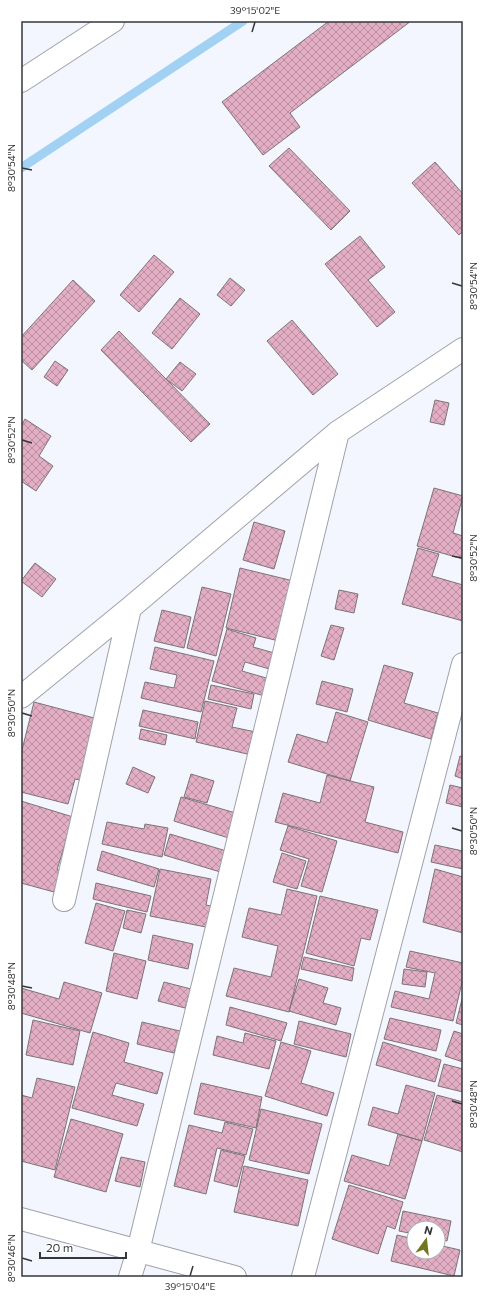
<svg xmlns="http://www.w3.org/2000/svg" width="484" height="1298" font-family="Commissioner,sans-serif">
<defs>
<pattern id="building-cross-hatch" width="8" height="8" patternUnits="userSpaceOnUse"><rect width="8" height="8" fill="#e3aec3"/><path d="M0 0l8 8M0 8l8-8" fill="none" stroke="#b98ea0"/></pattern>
</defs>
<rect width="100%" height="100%" fill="#f3f6fe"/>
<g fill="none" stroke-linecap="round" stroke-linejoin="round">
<!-- stream -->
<path stroke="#a2d2f3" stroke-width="9" d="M 21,168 L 243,21"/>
</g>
<!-- building -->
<path fill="url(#building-cross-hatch)" stroke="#7c7377" d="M 329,21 L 411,21 L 290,113 L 300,127 L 263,155 L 222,102 Z
M 289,148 L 350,211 L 331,230 L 269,166 Z
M 435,162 L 463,194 L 463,231 L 459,235 L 412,183 Z
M 360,236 L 385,267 L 368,280 L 395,312 L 377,327 L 325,264 Z
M 154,255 L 174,272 L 139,312 L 120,295 Z
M 230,278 L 245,290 L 231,306 L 217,295 Z
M 73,280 L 95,301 L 32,370 L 21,360 L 21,337 Z
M 180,298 L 200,314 L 172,349 L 152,333 Z
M 292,320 L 338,374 L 313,395 L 267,341 Z
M 119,331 L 210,424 L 191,442 L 101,350 Z
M 55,361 L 68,370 L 57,386 L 44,377 Z
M 180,362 L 196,374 L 182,391 L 166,379 Z
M 435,400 L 449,403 L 444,425 L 430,422 Z
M 25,419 L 51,436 L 39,456 L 53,466 L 36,491 L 21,481 L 21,426 Z
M 434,488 L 463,496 L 453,533 L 463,536 L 463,559 L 417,546 Z
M 254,522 L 285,531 L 274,569 L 243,560 Z
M 418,548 L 439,554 L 432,576 L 463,585 L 463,621 L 402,604 Z
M 35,563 L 56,579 L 42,597 L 21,581 Z
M 240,568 L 306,584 L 287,643 L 226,628 Z
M 202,587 L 231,594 L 216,656 L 187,648 Z
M 339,590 L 358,594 L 354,613 L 335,609 Z
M 162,610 L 191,617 L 184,648 L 154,641 Z
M 331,625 L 344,628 L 334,660 L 321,656 Z
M 227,629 L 256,638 L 253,647 L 285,656 L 280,672 L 245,662 L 242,671 L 280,682 L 275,699 L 212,681 Z
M 155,647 L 214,661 L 201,712 L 141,698 L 145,682 L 174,688 L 177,675 L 150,669 Z
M 384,665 L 413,673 L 404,703 L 438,713 L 431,739 L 368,720 Z
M 322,681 L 353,689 L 347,712 L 316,704 Z
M 211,685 L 254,694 L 251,709 L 208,699 Z
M 205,701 L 237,708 L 232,727 L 265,734 L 260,757 L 196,742 Z
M 34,702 L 98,719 L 84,781 L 75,779 L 68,804 L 21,792 L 21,754 Z
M 143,710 L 198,722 L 195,739 L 139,726 Z
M 336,712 L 368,722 L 350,781 L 288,762 L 297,734 L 327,743 Z
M 141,729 L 167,735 L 165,745 L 139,739 Z
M 460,756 L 463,757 L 463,779 L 455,776 Z
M 133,767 L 155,777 L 148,793 L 126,784 Z
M 191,774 L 214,781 L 207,803 L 184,797 Z
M 327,775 L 374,787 L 365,822 L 403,832 L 398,853 L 275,822 L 283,793 L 320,803 Z
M 450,785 L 463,788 L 463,807 L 446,803 Z
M 181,797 L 239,814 L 232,839 L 174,821 Z
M 21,801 L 73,817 L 57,870 L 60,870 L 54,892 L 21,883 Z
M 107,822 L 144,829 L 145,824 L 168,828 L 162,857 L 102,844 Z
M 288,826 L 337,841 L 322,892 L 301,886 L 309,859 L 280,850 Z
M 170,834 L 233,853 L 227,874 L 164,855 Z
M 435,845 L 463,851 L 463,869 L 431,862 Z
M 102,851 L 159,869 L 154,887 L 97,870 Z
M 282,853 L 306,861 L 297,889 L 273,882 Z
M 160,869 L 211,879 L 206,905 L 216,907 L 211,928 L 150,916 Z
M 435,869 L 463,877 L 463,933 L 423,922 Z
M 96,883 L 151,896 L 147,912 L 93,899 Z
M 287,889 L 317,896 L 289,1012 L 226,996 L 234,968 L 271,977 L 278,946 L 242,937 L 249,908 L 281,915 Z
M 320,896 L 378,910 L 370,940 L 361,938 L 354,966 L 306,953 Z
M 96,903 L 125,911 L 113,951 L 85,943 Z
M 127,910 L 146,914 L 141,933 L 123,928 Z
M 153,935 L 193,944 L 188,969 L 148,960 Z
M 410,951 L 463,963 L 463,978 L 453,1021 L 391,1007 L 395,991 L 429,999 L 435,973 L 406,967 Z
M 114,953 L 146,961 L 137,999 L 106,991 Z
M 304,957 L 354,968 L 352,981 L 301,969 Z
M 404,969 L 427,972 L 425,987 L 402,984 Z
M 299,979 L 328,988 L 323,1003 L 341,1008 L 336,1025 L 289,1011 Z
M 64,982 L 102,993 L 90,1033 L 21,1013 L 21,988 L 59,999 Z
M 164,982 L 191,989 L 185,1008 L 158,1001 Z
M 462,999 L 463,999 L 463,1025 L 456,1023 Z
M 230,1007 L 287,1023 L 281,1041 L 226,1025 Z
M 390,1018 L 441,1030 L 436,1051 L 384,1039 Z
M 33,1020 L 80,1031 L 73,1065 L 26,1055 Z
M 299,1021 L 351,1034 L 346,1057 L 294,1044 Z
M 142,1022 L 180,1031 L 174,1053 L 137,1044 Z
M 454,1031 L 463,1034 L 463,1062 L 445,1056 Z
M 93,1032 L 129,1043 L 124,1062 L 163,1073 L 157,1094 L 116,1083 L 112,1095 L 144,1104 L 137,1126 L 72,1108 Z
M 245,1033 L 276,1041 L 269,1069 L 213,1055 L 217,1036 L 243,1043 Z
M 281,1042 L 311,1051 L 301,1083 L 334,1093 L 327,1116 L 265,1096 Z
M 383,1042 L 441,1060 L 435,1082 L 376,1065 Z
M 444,1064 L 463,1069 L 463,1092 L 438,1086 Z
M 37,1078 L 75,1087 L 55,1170 L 21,1161 L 21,1095 L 32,1098 Z
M 201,1083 L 262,1097 L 256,1128 L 194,1114 Z
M 406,1085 L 435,1093 L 422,1141 L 368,1125 L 373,1107 L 398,1114 Z
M 437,1095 L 463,1102 L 463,1152 L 424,1140 Z
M 261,1109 L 322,1124 L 309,1174 L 249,1160 Z
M 71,1119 L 123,1134 L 106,1192 L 54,1177 Z
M 225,1122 L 253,1129 L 246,1155 L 217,1148 L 206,1194 L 174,1186 L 189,1125 L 222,1133 Z
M 398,1134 L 422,1141 L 405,1199 L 344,1181 L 352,1155 L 389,1166 Z
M 221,1150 L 245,1156 L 237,1187 L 214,1181 Z
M 121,1157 L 145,1162 L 140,1187 L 115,1181 Z
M 244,1166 L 308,1180 L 298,1226 L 234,1212 Z
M 349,1185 L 403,1202 L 395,1229 L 387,1226 L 378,1254 L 332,1239 Z
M 403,1211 L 451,1221 L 447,1241 L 438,1239 L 438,1228 L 414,1228 L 414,1234 L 399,1231 Z
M 397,1235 L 414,1239 L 414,1252 L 438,1252 L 438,1245 L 460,1250 L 454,1276 L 391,1261 Z"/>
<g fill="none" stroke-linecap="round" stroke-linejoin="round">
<!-- minor casing -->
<g stroke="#9fa2a9" stroke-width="24">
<path id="minor" d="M 21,81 L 113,21
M 21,697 L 130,608 L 338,432 L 463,349
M 64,900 L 130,608
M 130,1277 L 138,1251 L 338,432
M 303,1277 L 463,664"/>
</g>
<!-- secondary casing -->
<g stroke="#9fa2a9" stroke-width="24">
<path id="secondary" d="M 21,1219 L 235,1277"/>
</g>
<!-- minor -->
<use href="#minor" stroke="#fff" stroke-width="22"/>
<!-- secondary -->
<use href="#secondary" stroke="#fff" stroke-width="22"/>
</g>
<!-- ticks -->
<path fill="none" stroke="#36373b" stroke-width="1.5" d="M 252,32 L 255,22M 22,168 L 32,170M 452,283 L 462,286M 22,440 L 32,443M 452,556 L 462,558M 22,713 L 32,716M 452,828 L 462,831M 22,986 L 32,988M 452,1101 L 462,1104M 22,1258 L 32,1261M 190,1276 L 193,1266"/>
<!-- border -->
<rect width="484" height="1298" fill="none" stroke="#ffffff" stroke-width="44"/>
<!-- north arrow -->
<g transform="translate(426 1240) rotate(15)"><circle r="19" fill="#ffffff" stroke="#afafb1"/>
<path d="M0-3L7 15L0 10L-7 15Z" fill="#72761e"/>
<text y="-6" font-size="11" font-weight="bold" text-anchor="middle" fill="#36373b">N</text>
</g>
<!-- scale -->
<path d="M40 1252v6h86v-6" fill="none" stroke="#36373b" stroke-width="2"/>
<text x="46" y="1252" font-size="12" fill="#36373b" stroke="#ffffff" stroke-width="3" paint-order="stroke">20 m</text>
<rect x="22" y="22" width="440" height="1254" fill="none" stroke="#36373b" stroke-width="1.5"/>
<g font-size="10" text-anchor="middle" fill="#36373b">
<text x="255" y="14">39°15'02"E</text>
<text transform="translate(11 168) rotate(-90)" y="4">8°30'54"N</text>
<text transform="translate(473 286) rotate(-90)" y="4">8°30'54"N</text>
<text transform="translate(11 440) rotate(-90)" y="4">8°30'52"N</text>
<text transform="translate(473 558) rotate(-90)" y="4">8°30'52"N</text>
<text transform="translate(11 713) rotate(-90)" y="4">8°30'50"N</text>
<text transform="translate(473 831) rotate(-90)" y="4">8°30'50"N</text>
<text transform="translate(11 986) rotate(-90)" y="4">8°30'48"N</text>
<text transform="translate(473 1104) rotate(-90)" y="4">8°30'48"N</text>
<text transform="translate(11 1258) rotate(-90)" y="4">8°30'46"N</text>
<text x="190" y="1290">39°15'04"E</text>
</g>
</svg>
